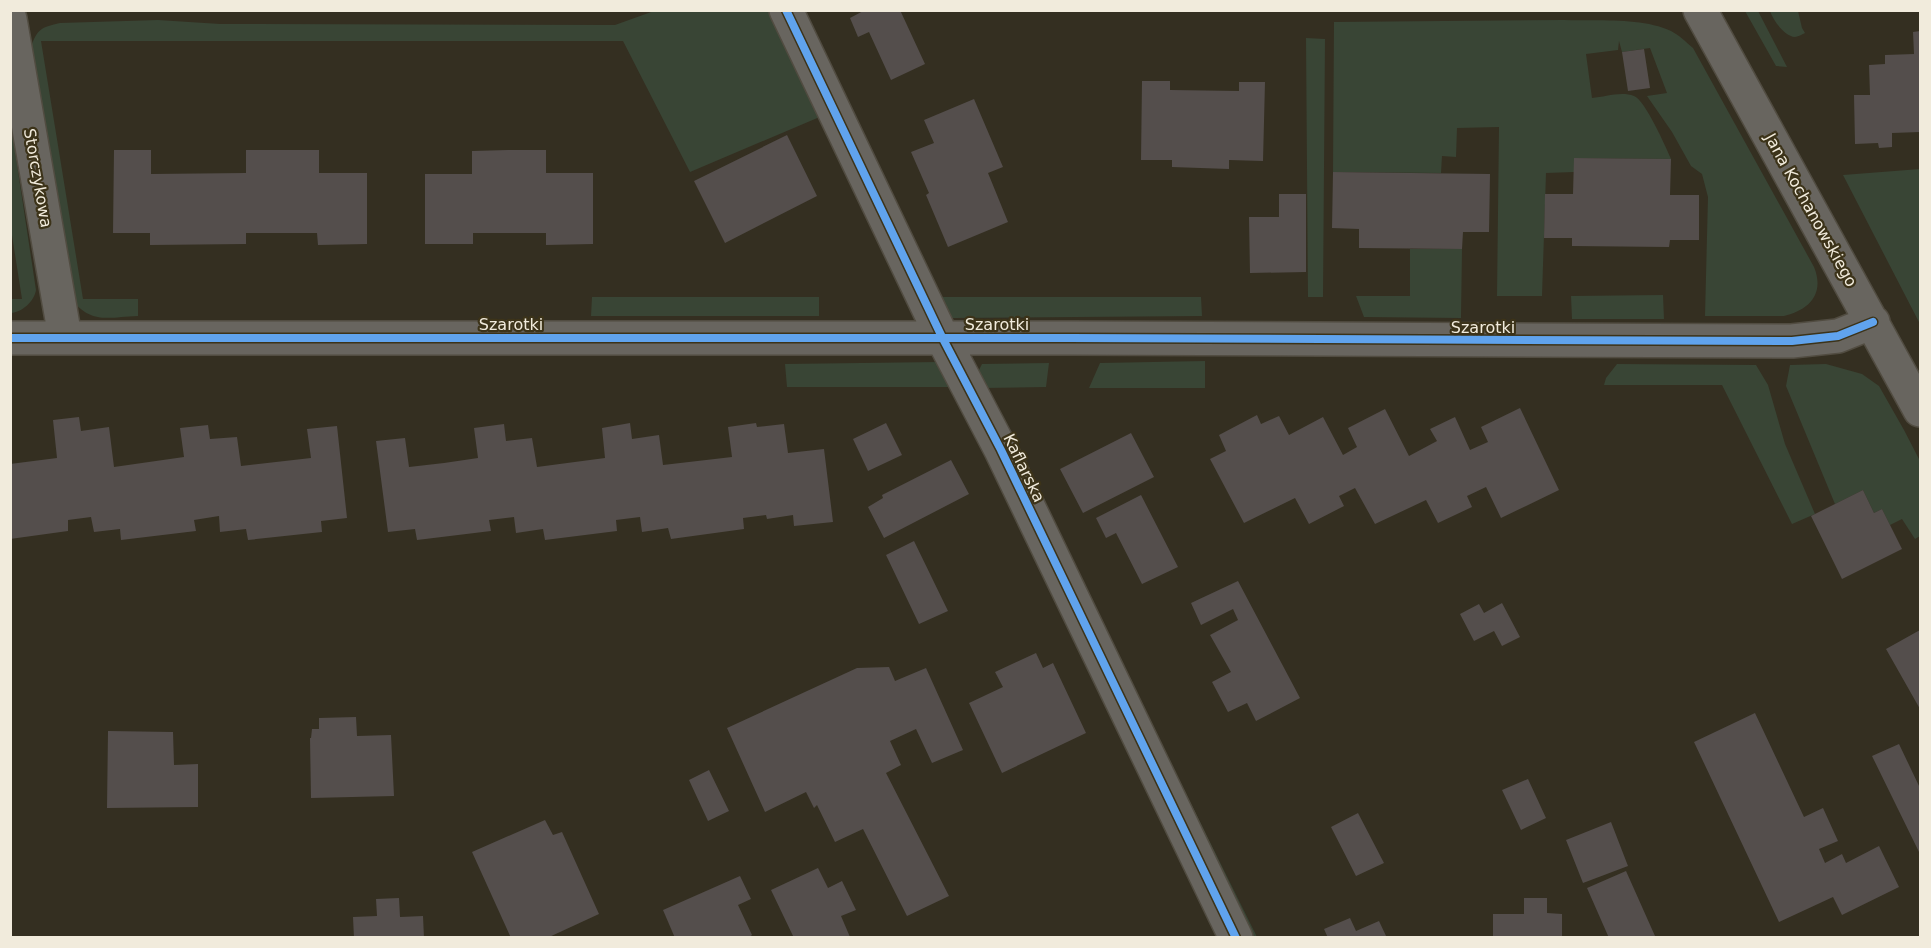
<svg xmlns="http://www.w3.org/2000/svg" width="1931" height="948" font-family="'DejaVu Sans',sans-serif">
<rect width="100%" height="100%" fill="#342f21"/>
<!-- green -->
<path fill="#394535" d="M 654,11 L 772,11 L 822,116 L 690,172 L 623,41 L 41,41 L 83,299 L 138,299 L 138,316 C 107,317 92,325 70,298 L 31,47 C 37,29 42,27 60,23 L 158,20 L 220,24 L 615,25 Z
M 1745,11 L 1758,11 L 1787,67 L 1776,66 Z
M 1770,11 L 1798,11 L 1802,28 L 1805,33 C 1803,34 1797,37 1795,37 C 1784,36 1773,20 1770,11 Z
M 1564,20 C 1596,21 1642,17 1671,31 C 1679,35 1686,42 1693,48 L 1814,267 C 1825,294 1809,310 1784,316 L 1705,316 L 1708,197 L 1702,174 L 1691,166 L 1672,132 L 1647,96 L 1667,93 L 1650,48 L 1622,52 L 1619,41 L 1618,50 L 1586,54 L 1592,98 C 1605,97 1621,91 1634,96 C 1645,100 1666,147 1671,159 L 1574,158 L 1574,172 L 1546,173 L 1542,296 L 1497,296 L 1499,127 L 1457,128 L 1456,157 L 1442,156 L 1441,173 L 1333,172 L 1334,22 Z
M 1306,38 L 1325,39 L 1323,297 L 1308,297 Z
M 11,125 L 36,290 C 34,302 22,312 11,313 L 11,299 L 22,299 L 11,229 Z
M 1920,169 L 1920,324 L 1843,175 Z
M 1410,249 L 1462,249 L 1461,318 L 1364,317 L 1356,296 L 1410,296 Z
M 1663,295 L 1664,319 L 1572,319 L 1571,296 Z
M 592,297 L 819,297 L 819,316 L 591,316 Z
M 939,297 L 1201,297 L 1202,316 L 953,318 L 944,313 Z
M 1205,361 L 1205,388 L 1089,388 L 1100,363 Z
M 939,362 L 954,387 L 787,387 L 785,364 Z
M 1049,363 L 1046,387 L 984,388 L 1122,661 L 1116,662 L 977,383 L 978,372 L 982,364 Z
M 1617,364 L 1756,365 L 1768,385 L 1785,444 L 1815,514 L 1792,524 L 1722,385 L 1604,385 L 1606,378 Z
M 1826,364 L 1862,374 L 1879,386 L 1904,430 L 1920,461 L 1920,536 L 1915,539 L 1902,519 L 1890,525 L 1882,509 L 1874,513 L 1863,490 L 1835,504 L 1786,386 L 1790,365 Z
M 1155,731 L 1257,937 L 1249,937 L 1150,735 Z"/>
<!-- building -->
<path fill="#544e4c" d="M 865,10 L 900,10 L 925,64 L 891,80 L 869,32 L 858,37 L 850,18 Z
M 1920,31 L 1920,132 L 1892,133 L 1892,147 L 1879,148 L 1878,143 L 1855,144 L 1854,95 L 1870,95 L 1869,65 L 1885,64 L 1885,55 L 1914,54 L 1913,32 Z
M 1644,49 L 1650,88 L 1628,91 L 1622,52 Z
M 1142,81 L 1170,81 L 1170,90 L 1239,91 L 1239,82 L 1265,82 L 1263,161 L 1229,160 L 1229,169 L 1172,167 L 1172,160 L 1141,160 Z
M 974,99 L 1003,167 L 988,173 L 1008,222 L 948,247 L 926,195 L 929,193 L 911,152 L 934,143 L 924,120 Z
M 787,135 L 817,196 L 725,243 L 694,181 Z
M 114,150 L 151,150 L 151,174 L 246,173 L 246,150 L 319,150 L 319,173 L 367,173 L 367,244 L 318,245 L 317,233 L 246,233 L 246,244 L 150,245 L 150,233 L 113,233 Z
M 508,150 L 546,150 L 546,173 L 593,173 L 593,244 L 546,245 L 546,233 L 473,233 L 473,244 L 425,244 L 425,174 L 472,174 L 472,151 Z
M 1574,158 L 1671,159 L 1670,195 L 1699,195 L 1699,240 L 1670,240 L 1669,247 L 1572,246 L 1572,238 L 1544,238 L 1545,194 L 1573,194 Z
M 1333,172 L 1490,174 L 1489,232 L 1463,232 L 1462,249 L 1359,248 L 1359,229 L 1332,228 Z
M 1279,194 L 1306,194 L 1306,272 L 1250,273 L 1249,217 L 1279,217 Z
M 1520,408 L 1559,490 L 1501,518 L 1486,487 L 1467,496 L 1472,507 L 1438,523 L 1426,500 L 1375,524 L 1355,488 L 1339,496 L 1344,506 L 1309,524 L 1295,498 L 1244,523 L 1210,459 L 1226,451 L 1219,435 L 1257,415 L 1261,424 L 1279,416 L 1289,435 L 1323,417 L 1343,455 L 1357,447 L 1348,428 L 1385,409 L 1409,456 L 1437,441 L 1430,429 L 1455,417 L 1470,450 L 1488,442 L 1481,427 Z
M 79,417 L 81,431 L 109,427 L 114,467 L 184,457 L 180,428 L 208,425 L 210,439 L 237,437 L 241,466 L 311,458 L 307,429 L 337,426 L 347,518 L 321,521 L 322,532 L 248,540 L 246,529 L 220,532 L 219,516 L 194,520 L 196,531 L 121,540 L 120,529 L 94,532 L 91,517 L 68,520 L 68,531 L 10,539 L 10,464 L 57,458 L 53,420 Z
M 630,423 L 632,439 L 659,435 L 663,465 L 732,457 L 728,427 L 756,423 L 757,427 L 784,424 L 788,453 L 824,449 L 833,522 L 794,526 L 793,515 L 767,519 L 766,515 L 743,518 L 744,529 L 671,539 L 668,528 L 642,532 L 640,517 L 616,520 L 617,531 L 545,540 L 543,529 L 516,533 L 514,517 L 489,520 L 491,531 L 417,540 L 415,529 L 388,532 L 376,441 L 405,438 L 409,467 L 444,463 L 478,458 L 474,428 L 504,424 L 506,441 L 532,438 L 537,467 L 605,458 L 602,428 Z
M 886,423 L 902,455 L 868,471 L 853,439 Z
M 1131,433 L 1154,477 L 1083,513 L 1060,469 Z
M 951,460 L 969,494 L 884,538 L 868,507 L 883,498 L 882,495 Z
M 1863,490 L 1874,513 L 1882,509 L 1902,549 L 1842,579 L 1811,516 Z
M 1141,495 L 1178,567 L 1142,584 L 1116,533 L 1106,538 L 1096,518 Z
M 914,541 L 948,611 L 919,624 L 886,555 Z
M 1238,581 L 1300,698 L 1256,721 L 1247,703 L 1228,712 L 1212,682 L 1231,672 L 1210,635 L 1238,620 L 1233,609 L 1201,625 L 1191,603 Z
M 1502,603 L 1520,637 L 1502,646 L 1494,631 L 1474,641 L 1460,614 L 1479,604 L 1484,613 Z
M 1920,630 L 1920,709 L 1886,649 Z
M 1036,653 L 1043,668 L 1053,663 L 1086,733 L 1002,773 L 969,703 L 1003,687 L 995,672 Z
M 889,667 L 895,681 L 926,668 L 963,750 L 932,763 L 916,729 L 890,741 L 901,765 L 886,773 L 949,896 L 907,916 L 863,829 L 835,842 L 817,805 L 814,808 L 806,792 L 765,812 L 727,728 L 857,668 Z
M 1755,713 L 1804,817 L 1823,808 L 1838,841 L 1819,849 L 1825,863 L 1842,854 L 1846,863 L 1879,846 L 1899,887 L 1842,915 L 1833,897 L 1779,922 L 1694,742 Z
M 356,717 L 357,736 L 391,735 L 394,796 L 311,798 L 310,738 L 311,738 L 312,729 L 319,729 L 319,718 Z
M 108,731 L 173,732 L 174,765 L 198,764 L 198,807 L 107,808 Z
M 1899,744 L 1920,788 L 1920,854 L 1872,756 Z
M 709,770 L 729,811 L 708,821 L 689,780 Z
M 1528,779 L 1546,818 L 1521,830 L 1502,790 Z
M 1358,813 L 1384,863 L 1356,876 L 1331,827 Z
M 545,820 L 553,835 L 562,832 L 599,914 L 547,938 L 511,938 L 472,852 Z
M 1611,822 L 1628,866 L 1583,883 L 1566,840 Z
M 818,868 L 828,888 L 842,881 L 856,910 L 841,916 L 850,937 L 849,938 L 794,938 L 771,890 Z
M 1626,871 L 1655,936 L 1652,938 L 1609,938 L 1587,888 Z
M 740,876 L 751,899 L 738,905 L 752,935 L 748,938 L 675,938 L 663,910 Z
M 399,898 L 400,917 L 423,916 L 424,938 L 354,938 L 353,917 L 377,916 L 376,899 Z
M 1524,898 L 1547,898 L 1547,913 L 1562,914 L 1562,938 L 1493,938 L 1493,914 L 1524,914 Z
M 1350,918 L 1356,931 L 1379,921 L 1387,938 L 1328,938 L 1324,929 Z"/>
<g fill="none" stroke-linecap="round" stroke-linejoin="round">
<!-- minor casing -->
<g stroke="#514c41" stroke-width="36">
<path id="minor" d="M 786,10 L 942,337 L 1001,450 L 1236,938
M 1700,10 L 1920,410
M 10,19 L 65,337
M 10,338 L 1069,338 L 1792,341 L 1838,336 L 1873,322"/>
</g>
<!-- minor -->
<use href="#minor" stroke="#68655f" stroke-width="33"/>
<!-- cycleway casing -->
<g stroke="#3c3319" stroke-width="11">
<path id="cycleway" d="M 786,10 L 942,337 L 1001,450 L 1236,938
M 10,338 L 1069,338 L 1792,341 L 1838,336 L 1873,322"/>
</g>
<!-- cycleway -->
<use href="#cycleway" stroke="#60a3ed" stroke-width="8"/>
</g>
<g text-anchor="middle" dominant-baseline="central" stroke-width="4.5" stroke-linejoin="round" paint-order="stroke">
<!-- street labels -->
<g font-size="16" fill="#f1ebdc" stroke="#3c3319">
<text transform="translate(38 178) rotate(80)">Storczykowa</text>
<text transform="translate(1811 210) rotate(61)">Jana Kochanowskiego</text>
<text x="511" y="324">Szarotki</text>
<text x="997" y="324">Szarotki</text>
<text x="1483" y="327">Szarotki</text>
<text transform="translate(1024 468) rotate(64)">Kaflarska</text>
</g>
</g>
<!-- border -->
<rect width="1931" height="948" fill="none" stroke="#f1ebdc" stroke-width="24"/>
</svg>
